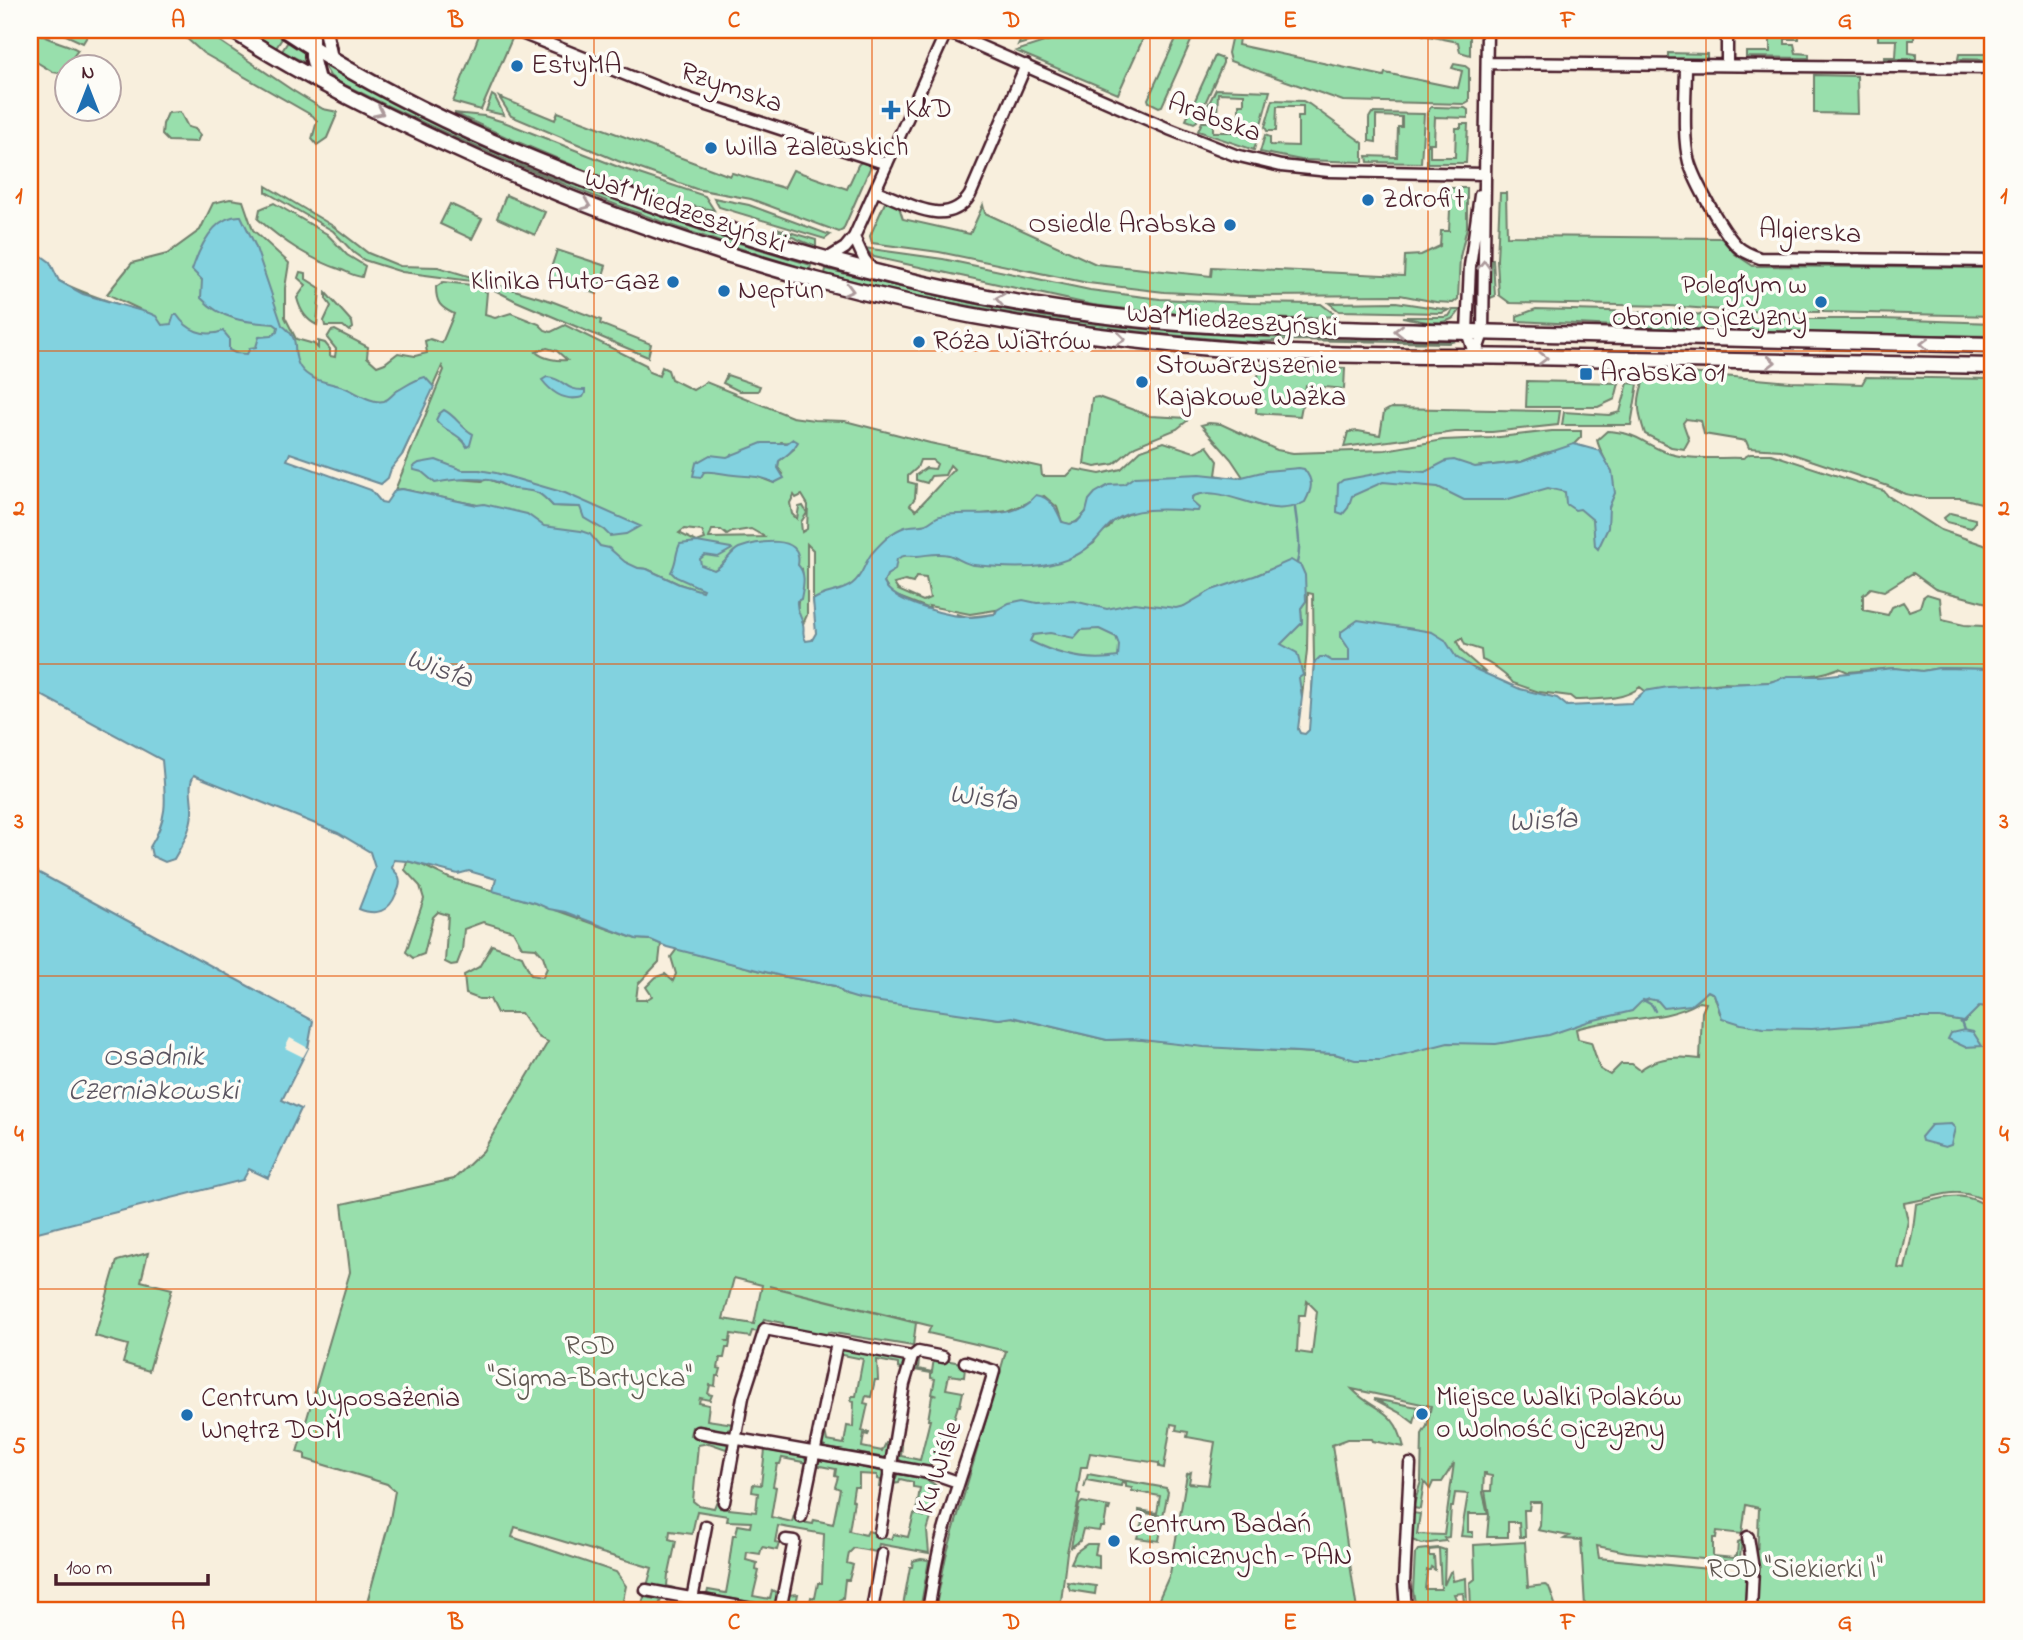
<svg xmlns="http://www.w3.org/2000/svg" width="2023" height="1640" font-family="'Indie Flower',sans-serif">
<rect width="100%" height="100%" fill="#f8efdd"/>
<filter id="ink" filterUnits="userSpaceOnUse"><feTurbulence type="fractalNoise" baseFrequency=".0143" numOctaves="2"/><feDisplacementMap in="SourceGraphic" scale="14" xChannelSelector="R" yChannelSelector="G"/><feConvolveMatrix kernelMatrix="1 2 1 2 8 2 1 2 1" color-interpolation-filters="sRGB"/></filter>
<g filter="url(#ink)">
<!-- green -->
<path fill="#98dfac" stroke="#717f6c" stroke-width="2" fill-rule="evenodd" d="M 30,30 L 35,30 C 46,41 65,42 78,50 L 70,61 L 70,66 L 66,66 L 66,73 L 64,74 L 53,72 L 30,58 Z
M 55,30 L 91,30 L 83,43 Z
M 177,30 L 203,30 L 292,90 L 323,109 L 338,112 L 327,138 L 317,145 L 312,139 L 317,121 L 313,116 L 203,53 Z
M 247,30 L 273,30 L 283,37 L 276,48 Z
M 481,30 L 512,30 L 514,34 L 481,110 L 453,102 Z
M 1025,30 L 1070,30 L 1018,45 Z
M 1081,30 L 1147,30 L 1118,94 L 1016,51 Z
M 1180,30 L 1196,30 L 1162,106 L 1159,107 L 1149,102 L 1148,99 Z
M 1233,30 L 1240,30 L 1238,45 L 1384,76 L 1385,73 L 1458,88 L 1462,71 L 1452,68 L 1454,64 L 1465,66 L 1469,69 L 1469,101 L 1464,104 L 1343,101 L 1230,61 L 1228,53 Z
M 1423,30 L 1470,30 L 1470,55 L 1460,52 L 1458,42 L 1423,35 Z
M 1765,30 L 1799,30 L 1799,39 L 1785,39 L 1785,44 L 1794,44 L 1796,53 L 1809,54 L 1809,58 L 1746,57 L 1746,52 L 1770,52 L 1770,39 L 1765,39 Z
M 1878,30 L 1914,30 L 1914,40 L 1909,40 L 1909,53 L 1916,54 L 1916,59 L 1884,59 L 1884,57 L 1896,57 L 1897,40 L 1878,40 Z
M 289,40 L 304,50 L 307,64 L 282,51 Z
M 1668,53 L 1707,54 L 1707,59 L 1668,59 Z
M 1959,54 L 1993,54 L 1993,60 L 1958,59 Z
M 1215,56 L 1223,59 L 1223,63 L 1197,121 L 1194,123 L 1186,120 Z
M 322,62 L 401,106 L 470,141 L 543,174 L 723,238 L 811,265 L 810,270 C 643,221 493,159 337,81 L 330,76 Z
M 1814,75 L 1857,76 L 1858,114 L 1814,113 Z
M 1216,89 L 1270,91 L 1254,150 L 1198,131 L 1202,122 L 1213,122 L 1213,132 L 1239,132 L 1239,104 L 1244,104 L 1244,94 L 1218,93 L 1217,118 L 1207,118 L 1204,113 Z
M 492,95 L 495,97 L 504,115 L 486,111 Z
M 499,97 L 555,120 L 558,112 L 730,176 L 732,173 L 784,188 L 793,170 L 847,189 L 858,165 L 861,162 L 871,166 L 843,230 L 839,232 L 751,199 L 696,189 L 618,161 L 511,116 Z
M 1273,100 L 1303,101 L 1309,104 L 1363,143 L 1363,162 L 1301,160 L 1260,152 L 1265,135 L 1270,137 L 1270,145 L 1298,146 L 1298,116 L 1303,116 L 1303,106 L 1277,106 L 1276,131 L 1267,131 L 1265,127 Z
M 1436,107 L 1465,108 L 1468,110 L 1468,118 L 1435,117 L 1434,143 L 1427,143 L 1427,113 L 1431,107 Z
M 180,112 L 188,127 L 195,129 L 200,135 L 197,142 L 168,141 L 162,135 L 163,124 L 168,113 Z
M 454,113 L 484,116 L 504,122 L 621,168 L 705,196 L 714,210 L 680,204 L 596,175 L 506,137 Z
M 1372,113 L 1424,114 L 1421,163 L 1368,162 L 1367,156 L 1397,157 L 1398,127 L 1402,127 L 1402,117 L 1376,116 L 1376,142 L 1369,141 L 1369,118 Z
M 1461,124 L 1468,124 L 1466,163 L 1427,163 L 1427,145 L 1430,145 L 1430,157 L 1455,157 L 1456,128 L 1461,128 Z
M 266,186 L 333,226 L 368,253 L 400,266 L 438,267 L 551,301 L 601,320 L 600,324 L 651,344 L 648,357 L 516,301 L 479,282 L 402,272 L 364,260 L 354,253 L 333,231 L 266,192 Z
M 1451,188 L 1467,188 L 1467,227 L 1460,257 L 1458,299 L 1453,303 L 1436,302 L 1400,295 L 1246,296 L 1164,292 L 1088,283 L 939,252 L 872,243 L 870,236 L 887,198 L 897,201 L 903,219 L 970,234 L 983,205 L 985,213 L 1096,264 L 1211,276 L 1212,267 L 1404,276 L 1405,256 L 1421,255 L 1440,246 L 1441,231 L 1449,231 Z
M 1500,193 L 1506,193 L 1507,236 L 1721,238 L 1735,254 L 1753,266 L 1993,268 L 1993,316 L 1823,312 L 1823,307 L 1826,306 L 1825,298 L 1817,298 L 1819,312 L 1735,311 L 1670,306 L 1510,303 L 1499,295 L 1497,260 Z
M 506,195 L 545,212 L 535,235 L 497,218 Z
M 714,198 L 749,205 L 830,235 L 825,239 L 719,207 Z
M 230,199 L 243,201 L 253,230 L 289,263 L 285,288 L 285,317 L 296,339 L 314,344 L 318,348 L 318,341 L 325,343 L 330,349 L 330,356 L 335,357 L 336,349 L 327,338 L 331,331 L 335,330 L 368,347 L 367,357 L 377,366 L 385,363 L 398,353 L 415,356 L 427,353 L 425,341 L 430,339 L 442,343 L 454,314 C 440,307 436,303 436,287 L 443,282 L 472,285 L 487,292 L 485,315 L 495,318 L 511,313 L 539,324 L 545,330 L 551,332 L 565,325 L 646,365 L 649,372 L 659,376 L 662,367 L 668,370 L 671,379 L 693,390 L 706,382 L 792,417 L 814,420 L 845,421 L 930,443 L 1041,467 L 1042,476 L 1067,476 L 1074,469 L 1100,474 L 1121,469 L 1141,450 L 1164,442 L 1194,452 L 1207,446 L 1218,461 L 1216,475 L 1228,478 L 1243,477 L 1231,459 L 1201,425 L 1209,423 L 1221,424 L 1277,450 L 1293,453 L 1385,450 L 1443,440 L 1491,438 L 1552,431 L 1581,431 L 1581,437 L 1574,444 L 1562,450 L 1544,453 L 1521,462 L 1475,467 L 1612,482 C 1611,465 1601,456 1597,440 L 1607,431 C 1638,433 1639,441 1665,452 C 1687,461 1719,457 1743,458 L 1750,454 L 1771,454 L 1884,491 L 1888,496 L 1941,530 L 1993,548 L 1993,607 L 1987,603 L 1935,589 L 1913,573 L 1884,591 L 1871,588 L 1863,595 L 1863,610 L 1888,615 L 1892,607 L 1903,602 L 1909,611 L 1920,607 L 1923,597 L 1927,594 L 1940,598 L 1942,620 L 1964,625 L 1983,626 L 1989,635 L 1993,636 L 1993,669 L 1939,668 L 1922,671 L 1894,668 L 1848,672 L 1839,668 C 1817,677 1807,675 1785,677 C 1781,678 1778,680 1774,681 C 1769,683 1731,684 1725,683 L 1645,691 L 1640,687 C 1623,701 1596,699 1575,700 L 1570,696 L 1539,692 L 1513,683 C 1509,677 1489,662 1482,660 L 1481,650 L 1465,645 L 1462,638 L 1457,642 L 1462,652 L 1486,673 L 1449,661 L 1332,661 L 1312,691 L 1314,663 L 1313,594 L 1308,593 L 1307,650 L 1302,697 L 1298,678 L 1267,657 L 1302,622 L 1301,608 L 1306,601 L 1277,567 L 1257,575 L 1137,653 L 1083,669 L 956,614 L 968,617 L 995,614 L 996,610 L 970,614 L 929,606 L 930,609 L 891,594 L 884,583 L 893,556 L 929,545 L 977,565 L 1033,567 L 1076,555 L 1094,543 L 1101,532 L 1109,528 L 1113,521 L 1155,502 L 1300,472 L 1086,512 C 1079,520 1073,528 1062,522 L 1057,507 L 1044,496 L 1008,511 L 973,515 L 885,559 L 816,619 L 813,600 L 813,550 L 807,544 L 807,615 L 803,624 C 790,605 805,589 802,569 L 723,599 L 679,584 L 647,569 L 607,565 L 477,505 L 402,489 L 395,490 L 444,370 L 442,366 L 402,455 L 408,386 L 397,391 L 394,405 L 290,393 L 212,341 L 106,307 L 59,281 C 85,295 113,302 140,312 L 139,309 L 107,294 L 132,263 L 167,254 L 200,230 L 213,203 ZM 547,348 L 557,351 L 567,360 C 558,361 543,359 536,352 ZM 781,442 L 792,443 L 794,449 L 779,461 L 778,468 L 783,474 L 774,483 L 756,476 ZM 920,460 L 932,460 L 937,464 L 935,469 L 926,468 L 916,475 L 916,480 L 927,483 L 931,476 L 945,475 L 950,465 L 954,469 L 916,510 L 910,505 L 915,498 L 916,484 L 908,482 L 908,476 L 917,468 ZM 479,470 L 598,512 L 583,512 L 580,507 L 553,506 L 542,494 L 524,488 L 514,489 L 488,479 L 482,481 L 458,479 ZM 794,495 L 796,498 L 802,495 L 808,505 L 807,529 L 802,532 L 801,522 L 807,513 L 803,506 L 799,507 L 797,519 L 792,514 L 790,503 ZM 684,529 L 702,531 L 705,539 L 697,542 L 679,533 ZM 751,529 L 765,537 L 709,538 L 712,530 L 721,530 L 727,535 L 732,532 ZM 916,577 L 926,578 L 930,598 L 923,601 L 898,590 L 894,584 L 905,581 L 913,583 Z
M 274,203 L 327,234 L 347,255 L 365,266 L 362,277 C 354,276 349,273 342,270 C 309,259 284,242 258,219 L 260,209 Z
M 450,204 L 482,219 L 472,239 L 440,224 Z
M 776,228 L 816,240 L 816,247 L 776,230 Z
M 864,248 L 943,259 L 1090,290 L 1160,299 L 1250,303 L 1321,304 L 1337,316 L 1291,319 L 1150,312 L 1093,305 L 874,257 Z
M 557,250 L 606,266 L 597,294 L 548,277 Z
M 1489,259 L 1493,259 L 1495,296 L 1488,299 Z
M 826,269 C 908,289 990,309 1074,321 C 1200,338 1328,340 1455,341 L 1448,343 L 1294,340 L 1251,342 L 1170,335 L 1072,324 L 1009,313 L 904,294 L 825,274 Z
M 300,272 L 306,273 L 306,279 L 320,288 L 317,325 C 306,320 300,310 297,298 L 306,285 L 298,278 Z
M 326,293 L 352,322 L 353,328 L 349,331 L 343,326 L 325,326 L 324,321 L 331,306 L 326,299 Z
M 1396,302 L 1449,310 L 1442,313 L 1339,311 L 1329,303 Z
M 1536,309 L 1680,313 L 1757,319 L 1882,319 L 1993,323 L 1993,336 L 1735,332 L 1517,321 L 1517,316 Z
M 1453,310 L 1460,310 C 1449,331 1421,320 1402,317 L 1444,317 L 1449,316 Z
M 1259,365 L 1345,368 L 1344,389 L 1306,385 L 1300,416 L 1256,413 Z
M 1656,373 L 1689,373 L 1791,382 L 1862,384 L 1866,377 L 1993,379 L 1993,506 L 1961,498 L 1926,498 L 1905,494 L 1888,486 L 1781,450 L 1749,448 L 1746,441 L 1704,434 L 1701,421 L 1686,419 L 1683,423 L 1689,440 L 1684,449 L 1671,447 L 1645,434 C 1637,410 1636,399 1646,375 Z
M 727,375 L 760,386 L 758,391 L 739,391 L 723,383 Z
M 1527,381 L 1619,383 L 1615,399 L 1598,407 L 1526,407 Z
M 1628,383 L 1638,384 L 1631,425 L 1562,425 L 1564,412 L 1609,415 L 1620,412 Z
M 1098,397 L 1150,416 L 1188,418 L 1187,421 L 1177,429 L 1135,446 L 1114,464 L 1095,467 L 1084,464 L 1092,398 Z
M 1391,408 L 1543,411 L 1560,411 L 1558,425 L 1492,432 L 1455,432 L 1344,447 L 1348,432 L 1358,431 L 1380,435 L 1384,412 Z
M 1950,513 L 1975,519 L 1975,523 L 1971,528 L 1947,522 L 1944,518 Z
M 407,861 L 422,865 L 449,878 L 536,903 L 636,939 L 651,940 L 661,944 L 659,962 L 638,984 L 636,1000 L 646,1000 L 652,996 L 646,987 L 656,977 L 665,974 L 673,981 L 676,974 L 671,957 L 677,949 L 781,976 L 835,986 L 846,995 L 999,1019 L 1012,1017 L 1107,1040 L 1133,1039 L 1240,1049 L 1335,1054 L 1345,1057 L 1575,1020 C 1602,1021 1618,1012 1640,997 L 1691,1005 L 1708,991 L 1714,994 L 1720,1013 L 1842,1025 L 1870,1024 L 1909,1018 L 1940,1018 L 1964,1022 L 1980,1005 L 1986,1006 L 1986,1009 L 1992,1011 L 1990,1007 L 1993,1008 L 1993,1204 C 1954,1183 1944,1197 1904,1203 L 1908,1221 L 1898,1268 L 1905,1269 L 1913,1229 L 1916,1204 C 1950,1197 1961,1189 1993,1209 L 1993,1610 L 1755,1610 L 1759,1508 L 1746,1505 L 1742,1534 L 1717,1531 L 1716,1538 L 1713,1538 L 1713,1556 L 1734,1558 L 1737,1555 L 1738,1542 L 1742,1540 L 1740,1558 L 1736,1562 L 1627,1552 L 1597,1546 L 1599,1558 L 1748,1573 L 1746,1610 L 1564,1610 L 1564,1608 L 1585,1607 L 1581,1540 L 1564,1539 L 1569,1536 L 1538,1530 L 1540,1526 L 1541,1502 L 1530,1502 L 1529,1510 L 1524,1510 L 1525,1537 L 1520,1537 L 1519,1522 L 1508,1522 L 1508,1537 L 1487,1537 L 1489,1514 L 1485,1491 L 1491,1491 L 1492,1476 L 1486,1475 L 1486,1473 L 1484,1473 L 1483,1493 L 1488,1514 L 1468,1514 L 1468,1532 L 1473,1532 L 1473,1537 L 1461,1536 L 1468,1494 L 1455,1493 L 1453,1507 L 1451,1507 L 1449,1537 L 1444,1538 L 1446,1541 L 1422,1544 L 1412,1540 L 1411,1515 L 1413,1513 L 1420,1514 L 1417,1534 L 1444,1535 L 1454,1463 L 1442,1482 L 1433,1482 L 1430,1489 L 1424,1482 L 1420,1509 L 1413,1508 L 1421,1481 L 1422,1434 L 1427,1426 L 1431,1406 L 1352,1389 C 1376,1414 1394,1406 1404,1447 L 1373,1441 L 1372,1439 L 1348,1439 L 1332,1445 L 1357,1610 L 1154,1610 L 1170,1574 L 1187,1474 L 1191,1472 L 1189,1483 L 1208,1485 L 1215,1442 L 1187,1437 L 1188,1432 L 1176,1430 L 1177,1425 L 1171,1424 L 1164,1468 L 1159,1467 L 1159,1463 L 1090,1453 L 1087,1467 L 1081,1467 L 1077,1493 L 1080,1494 L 1067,1552 L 1060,1610 L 935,1610 L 946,1556 L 1006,1351 L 928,1333 L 931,1326 L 769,1286 L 916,1323 L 913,1346 L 828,1332 L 825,1338 L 785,1330 L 783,1323 L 764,1319 L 760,1332 L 752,1331 L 750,1337 L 731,1334 L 730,1341 L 727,1341 L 730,1343 L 729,1348 L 726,1348 L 724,1358 L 720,1358 L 718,1368 L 721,1369 L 719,1376 L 716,1376 L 715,1386 L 710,1385 L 708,1394 L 712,1395 L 710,1400 L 700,1398 L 699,1403 L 709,1405 L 707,1420 L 734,1424 L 732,1428 L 725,1431 L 692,1427 L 690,1435 L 724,1441 L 728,1444 L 729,1450 L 709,1443 L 698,1445 L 693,1501 L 698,1505 L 714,1508 L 718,1498 L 721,1500 L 720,1508 L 756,1512 L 758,1493 L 752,1492 L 753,1484 L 761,1485 L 765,1450 L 804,1457 L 808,1463 L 782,1458 L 780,1464 L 777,1464 L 773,1486 L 776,1487 L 771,1517 L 792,1522 L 795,1512 L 798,1511 L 796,1521 L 813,1524 L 814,1520 L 833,1524 L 840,1489 L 835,1487 L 838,1477 L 835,1476 L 836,1469 L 815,1465 L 820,1460 L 881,1471 L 884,1476 L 883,1487 L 879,1487 L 880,1480 L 877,1479 L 877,1475 L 859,1474 L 859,1487 L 854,1487 L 852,1500 L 854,1501 L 849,1531 L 866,1535 L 868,1531 L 875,1533 L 874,1536 L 891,1539 L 893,1534 L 908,1537 L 914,1514 L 931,1518 L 927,1531 L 929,1553 L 879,1544 L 877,1552 L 854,1548 L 849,1553 L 847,1563 L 853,1565 L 849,1580 L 845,1580 L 843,1598 L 839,1600 L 837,1610 L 789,1610 L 785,1603 L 787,1595 L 798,1594 L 796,1604 L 809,1606 L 811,1597 L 815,1598 L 818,1583 L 822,1583 L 824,1534 L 778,1526 L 775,1542 L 779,1543 L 777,1550 L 762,1547 L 760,1554 L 747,1552 L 746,1560 L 757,1563 L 756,1570 L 759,1571 L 753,1596 L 770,1599 L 772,1590 L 778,1593 L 777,1602 L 770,1606 L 707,1594 L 708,1590 L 726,1593 L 731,1565 L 729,1564 L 733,1535 L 736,1535 L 738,1525 L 750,1527 L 751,1522 L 727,1521 L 728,1516 L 697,1511 L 692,1534 L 670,1531 L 669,1539 L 676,1541 L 669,1574 L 668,1574 L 667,1586 L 674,1588 L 673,1591 L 647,1586 L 652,1568 L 515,1527 L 512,1537 L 616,1572 L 626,1586 L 621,1610 L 365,1610 L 390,1519 L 395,1491 L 387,1484 L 305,1459 L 305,1454 L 297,1452 L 350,1272 L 342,1204 L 454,1179 L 483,1151 L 548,1042 L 538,1037 L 521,1013 L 497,1013 L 490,999 L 479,999 L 466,994 L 464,975 L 479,967 L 492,945 L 522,956 L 531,975 L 543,977 L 547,968 L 543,956 L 536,948 L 522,947 L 513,931 L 483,922 L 464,929 L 462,951 L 457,964 L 451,965 L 445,962 L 448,915 L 438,912 L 433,917 L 424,954 L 413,958 L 406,952 L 424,899 L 420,886 L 405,870 ZM 1699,1002 L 1706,1003 L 1702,1012 L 1700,1059 C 1680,1056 1656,1057 1640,1070 L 1632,1064 L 1621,1064 L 1610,1075 L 1600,1069 L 1591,1042 L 1578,1039 L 1576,1029 C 1614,1016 1665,1023 1699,1002 ZM 734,1278 L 762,1285 L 754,1324 L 723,1319 ZM 1307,1301 L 1317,1311 L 1312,1354 L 1297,1352 L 1299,1315 L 1305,1315 Z
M 148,1253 L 141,1281 L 172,1289 L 149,1371 L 123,1363 L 128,1345 L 95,1336 L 117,1261 Z
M 840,1348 L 907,1360 L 904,1370 L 898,1368 L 898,1364 L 877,1360 L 878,1380 L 875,1380 L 871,1397 L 866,1396 L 864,1403 L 868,1404 L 862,1431 L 869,1433 L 868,1435 L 864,1434 L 862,1447 L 882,1451 L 886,1443 L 890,1444 L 886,1458 L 827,1448 L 821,1445 L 823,1431 L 825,1431 L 827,1441 L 844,1444 L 847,1426 L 853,1427 L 854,1402 L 851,1401 L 852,1396 L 856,1396 L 863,1359 L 838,1354 Z
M 934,1358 L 961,1363 L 965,1368 L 964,1377 L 949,1375 L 946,1389 L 963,1392 L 960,1406 L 958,1406 L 951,1429 L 948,1429 L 947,1433 L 950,1434 L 947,1448 L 938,1449 L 938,1454 L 941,1455 L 940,1461 L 931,1460 L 930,1468 L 902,1462 L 897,1457 L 899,1445 L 902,1446 L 901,1456 L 920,1460 L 930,1420 L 928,1420 L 932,1396 L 935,1395 L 932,1394 L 935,1379 L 931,1378 L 931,1373 L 914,1370 L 916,1360 L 919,1361 L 918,1369 L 932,1372 Z
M 1374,1399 L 1418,1407 L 1414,1423 L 1402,1414 Z
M 898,1474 C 913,1477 930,1477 940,1490 L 934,1510 L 917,1507 L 920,1488 L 913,1487 L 913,1482 L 900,1479 L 899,1483 L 892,1484 Z
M 1088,1474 L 1166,1488 L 1168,1492 L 1163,1516 L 1139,1512 L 1139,1510 L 1157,1513 L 1160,1496 L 1132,1491 L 1132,1488 L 1126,1487 L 1126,1483 L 1122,1482 L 1121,1486 L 1086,1480 L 1084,1488 Z
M 1082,1502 L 1110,1507 L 1109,1510 L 1107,1509 L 1104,1527 L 1100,1527 L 1099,1531 L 1083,1529 L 1080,1541 L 1071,1547 L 1079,1505 Z
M 1142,1522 L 1162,1524 L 1159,1541 L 1137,1538 Z
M 1525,1542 L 1528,1587 L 1545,1585 L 1549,1587 L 1557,1610 L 1471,1610 L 1470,1583 L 1475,1579 L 1474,1545 Z
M 1087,1544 L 1097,1544 L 1095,1554 L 1099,1555 L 1099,1568 L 1071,1563 L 1076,1552 Z
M 1439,1548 L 1445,1550 L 1444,1585 L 1450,1572 L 1452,1571 L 1453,1581 L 1466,1578 L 1467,1604 L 1464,1604 L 1463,1593 L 1454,1594 L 1456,1599 L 1455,1606 L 1465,1610 L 1416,1610 L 1413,1591 L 1415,1554 L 1418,1550 ZM 1439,1549 L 1441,1589 L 1425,1589 L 1427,1570 L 1430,1570 L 1431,1567 L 1435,1570 L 1434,1556 L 1429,1556 L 1429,1550 Z
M 921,1559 L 929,1560 L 920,1610 L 906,1609 L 903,1606 L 910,1567 L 912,1567 L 913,1561 Z
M 1067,1582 L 1096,1586 L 1095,1594 L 1070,1590 Z
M 644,1597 L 661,1600 L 657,1610 L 640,1610 Z"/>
<!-- water -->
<path fill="#82d2df" stroke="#6c8a97" stroke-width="2" fill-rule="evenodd" d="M 30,208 L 34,229 L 35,251 L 50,262 L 59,281 L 83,294 L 149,313 L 156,316 L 162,325 L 171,324 L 174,315 L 177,315 C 187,330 204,338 223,331 L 229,338 L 229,350 L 235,353 L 247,354 L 250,348 L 256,347 L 259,337 L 271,336 L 277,332 L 278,327 L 274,324 C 245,322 222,320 201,298 L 202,280 L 192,270 C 199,249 214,215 241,216 L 255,245 L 282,325 C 304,342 289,350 300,367 C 310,382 329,382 343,387 C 355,391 371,404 384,401 C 390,399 392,394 397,391 C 406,386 415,379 425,377 L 434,387 L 402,455 L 391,469 L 388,478 L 381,484 L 290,453 L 287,460 L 371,490 L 381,502 L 386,503 L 395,490 L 402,489 L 477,505 L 484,504 L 527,514 L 544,526 L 581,531 L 590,534 L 600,546 L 609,548 L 625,562 L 638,568 L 647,569 L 679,584 L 702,591 L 703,589 L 676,577 L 671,572 C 677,562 675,554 680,544 L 697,542 L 731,548 L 732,549 L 718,557 L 705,555 L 700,559 L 701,565 L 714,570 C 725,565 730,552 739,548 C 756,542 804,532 798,565 C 807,574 803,587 801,599 L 797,601 C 796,612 801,615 803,624 C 805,631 801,634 806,641 L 812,640 L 816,633 L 813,600 C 825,591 841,593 852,584 C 863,576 864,563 872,553 C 881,543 892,531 905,527 C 912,525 920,526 926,524 C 931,522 935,517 940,516 C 970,508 1011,525 1036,495 C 1051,497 1057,510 1062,522 L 1070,524 L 1077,522 L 1086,512 L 1089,500 L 1095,493 L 1109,485 L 1124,484 L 1134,477 L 1200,474 L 1238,478 L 1266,471 L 1299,468 L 1304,469 C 1314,481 1312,489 1305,502 C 1266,524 1225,481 1192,497 L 1192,502 L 1199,508 L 1198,511 C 1174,510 1135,505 1114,521 C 1106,527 1100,537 1092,544 C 1076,559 1055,565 1033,567 C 1014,568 993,567 974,565 C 965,564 958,558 949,555 C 938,552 929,555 917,556 C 909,556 905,554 897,559 L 895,570 L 887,575 L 884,583 C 893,603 951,617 972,617 C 979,617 987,615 995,614 L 997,610 L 1009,603 L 1023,600 L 1037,603 L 1074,601 L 1107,609 L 1134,603 L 1176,608 L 1184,606 L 1212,590 L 1257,575 L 1291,560 L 1301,566 L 1305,575 L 1306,601 L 1301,608 L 1302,623 L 1281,644 L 1297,653 L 1303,675 L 1299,678 L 1302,697 L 1298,729 L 1300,733 L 1305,734 L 1309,730 L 1314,663 L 1320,657 L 1325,657 L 1332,661 L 1349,661 L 1349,649 L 1341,637 L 1341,632 L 1358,620 L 1432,632 L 1445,640 L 1456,657 L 1475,669 L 1520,689 L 1557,698 L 1567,706 L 1631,703 L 1645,691 L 1668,687 L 1770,682 L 1788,676 L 1820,676 L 1894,668 L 1922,671 L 1939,668 L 1993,669 L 1993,1008 L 1980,1006 L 1964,1022 L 1940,1018 L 1909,1018 L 1870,1024 L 1812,1029 L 1763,1028 L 1741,1024 L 1722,1018 L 1714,994 L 1708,991 L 1691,1005 L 1664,1008 L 1658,1001 L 1649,999 L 1641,1002 L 1632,1011 L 1590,1021 L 1549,1035 L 1496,1044 L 1448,1043 L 1381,1060 L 1355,1060 L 1335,1054 L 1204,1047 L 1133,1039 L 1107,1040 L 1012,1017 L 999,1019 L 859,999 L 846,995 L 835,986 L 781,976 L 667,947 L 651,940 L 636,939 L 565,912 L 549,909 L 536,903 L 493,891 L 496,879 L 469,871 L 458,874 L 407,861 L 394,860 L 392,868 C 394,871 398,874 399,877 C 401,883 399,889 396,894 C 389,912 376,916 359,909 L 375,868 L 370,852 L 338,833 L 194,775 C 187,786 193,800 192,813 C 191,830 182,845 174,859 L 165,862 L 152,856 L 150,847 C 170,815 165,796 162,760 L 30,689 ZM 1099,629 L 1116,637 L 1119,645 L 1118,657 C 1088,662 1058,655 1030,641 L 1033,635 L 1050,633 L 1074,638 L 1081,630 Z
M 547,377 C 566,379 564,391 585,390 L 585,393 L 583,397 C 565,402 552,393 542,380 Z
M 444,410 C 456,416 460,427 473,434 L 470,445 L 467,447 C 460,433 444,432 436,420 L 439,414 Z
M 793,439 L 798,442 C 793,451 787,455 779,461 L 778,468 L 784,478 L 774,483 C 760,475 749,477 734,475 C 723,474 715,471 704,472 L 701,477 L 693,476 L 696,463 L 710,455 L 727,457 L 762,443 L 787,443 Z
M 1574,444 L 1600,451 L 1612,471 L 1615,493 L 1609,507 L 1608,528 L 1598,549 L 1595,546 L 1593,520 L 1580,509 L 1575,510 L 1566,504 L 1565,492 L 1548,488 L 1505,500 L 1464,500 L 1438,487 L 1383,482 L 1352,496 L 1348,508 L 1343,514 L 1337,512 L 1338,484 L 1343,480 L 1396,470 L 1425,472 L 1446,461 L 1454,460 L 1475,467 L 1521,462 Z
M 436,460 L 462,470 L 479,470 L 496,473 L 565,493 L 640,526 L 626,534 L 610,536 L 604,530 L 584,518 L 580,507 L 553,506 C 538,490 536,491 515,489 C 506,488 498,480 489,480 C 472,478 453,479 435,483 L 422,472 L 414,470 L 413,467 L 419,463 Z
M 30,868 L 313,1021 L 308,1048 L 282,1100 L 301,1109 L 268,1178 L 249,1169 L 243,1180 L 30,1234 Z
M 1964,1030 L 1973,1032 L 1982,1046 L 1965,1047 L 1948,1039 L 1951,1033 Z
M 1951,1124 L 1955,1128 L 1951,1145 L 1945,1147 L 1922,1141 L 1921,1137 L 1931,1125 Z"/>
<!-- pier -->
<path fill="#f8efdd" d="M 290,1038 L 308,1048 L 303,1057 L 285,1048 Z"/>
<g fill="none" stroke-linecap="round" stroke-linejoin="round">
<!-- stream -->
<path stroke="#6c8a97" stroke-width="2.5" d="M 1295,508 C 1297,526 1302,546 1297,563
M 1643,1000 L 1652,1005 L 1655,1011
M 1961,1022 L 1964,1030"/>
<!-- minor casing -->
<g stroke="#4a1f2b" stroke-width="15">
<path id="minor" d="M 519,30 L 524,34 L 674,94 L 887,164
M 935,30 L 957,36 L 1169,129 L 1235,155 L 1281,166 L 1329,171 L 1484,174
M 1487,63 L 1993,68
M 1686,65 C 1686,93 1682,136 1689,162 C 1695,182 1722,231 1737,246 C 1743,252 1751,255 1760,258 L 1993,261
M 1727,65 L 1727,30
M 876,191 C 905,201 947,231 970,195 L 1026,65
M 854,237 L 864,259 L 873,271
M 827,259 L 845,248 L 854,237 L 947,30
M 1475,356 L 1483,333 L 1487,30
M 1475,356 L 1467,332 L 1470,266 L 1480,195
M 698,1432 L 891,1466 L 935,1474 L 958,1482
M 724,1502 L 743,1397 L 765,1329 L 912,1357 L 918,1352 L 943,1357
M 801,1517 L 837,1343
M 880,1532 L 904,1384 L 912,1357
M 1748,1537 L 1753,1568 L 1751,1610
M 646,1590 L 758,1610
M 690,1610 L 706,1526
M 780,1610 L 794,1541 L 786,1540
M 872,1610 L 882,1554
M 928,1610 C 933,1584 936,1557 944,1531 C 959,1477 979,1426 994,1371 L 965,1362
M 1406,1610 L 1404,1583 L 1410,1464"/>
</g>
<!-- tertiary casing -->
<g stroke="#4a1f2b" stroke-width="18">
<path id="tertiary" d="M 312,30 L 312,57 L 318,80
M 325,30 L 331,58"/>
</g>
<!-- secondary casing -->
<g stroke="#4a1f2b" stroke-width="19">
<path id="secondary" d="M 232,30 C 301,75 375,111 450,146 C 686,256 920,320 1179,345 C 1294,357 1411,355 1526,357 C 1682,360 1838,363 1993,366
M 285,30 C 401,108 536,164 669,210 C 816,261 970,301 1125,318 C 1240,331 1355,328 1470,332 C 1645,338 1819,342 1993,345"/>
</g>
<!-- minor -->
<use href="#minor" stroke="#fdfcf7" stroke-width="10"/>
<!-- tertiary -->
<use href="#tertiary" stroke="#fdfcf7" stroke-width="12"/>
<!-- secondary -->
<use href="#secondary" stroke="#fdfcf7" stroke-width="14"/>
</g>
<!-- one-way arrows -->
<defs><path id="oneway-chevron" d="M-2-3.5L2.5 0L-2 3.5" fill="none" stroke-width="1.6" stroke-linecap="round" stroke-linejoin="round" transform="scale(1.75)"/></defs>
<g stroke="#ac999b">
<use href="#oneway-chevron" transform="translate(379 112) rotate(26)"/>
<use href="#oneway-chevron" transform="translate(586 205) rotate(22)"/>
<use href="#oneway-chevron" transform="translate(1484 265) rotate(-88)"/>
<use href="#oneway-chevron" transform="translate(849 290) rotate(14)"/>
<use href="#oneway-chevron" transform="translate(1000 299) rotate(-170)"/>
<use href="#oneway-chevron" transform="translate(1399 331) rotate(-179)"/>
<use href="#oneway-chevron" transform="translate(1121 339) rotate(7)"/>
<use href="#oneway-chevron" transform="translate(1925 344) rotate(-179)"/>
<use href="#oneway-chevron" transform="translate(1543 358) rotate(1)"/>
<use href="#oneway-chevron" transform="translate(1771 362) rotate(1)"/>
</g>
</g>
<!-- grid -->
<path fill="none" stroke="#e8590c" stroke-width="2" stroke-opacity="0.55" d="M 316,30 L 316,1610M 594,30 L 594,1610M 872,30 L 872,1610M 1150,30 L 1150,1610M 1428,30 L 1428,1610M 1706,30 L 1706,1610M 30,351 L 1993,351M 30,664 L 1993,664M 30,976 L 1993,976M 30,1289 L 1993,1289"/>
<!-- markers -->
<g fill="#1f6fb2" stroke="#fdfcf7" stroke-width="2.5">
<circle cx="517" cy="66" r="7"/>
<path d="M887.5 99.5h7v7h7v7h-7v7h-7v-7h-7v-7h7z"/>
<circle cx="711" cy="148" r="7"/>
<circle cx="1368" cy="200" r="7"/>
<circle cx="1230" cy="225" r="7"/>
<circle cx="673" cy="282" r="7"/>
<circle cx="724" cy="291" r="7"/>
<circle cx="1821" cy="302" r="7"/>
<circle cx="919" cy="342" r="7"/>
<rect x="1579" y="367" width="14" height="14" rx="3.5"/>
<circle cx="1142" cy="382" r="7"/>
<circle cx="1422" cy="1414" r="7"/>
<circle cx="187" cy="1415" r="7"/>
<circle cx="1114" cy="1541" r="7"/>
</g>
<g text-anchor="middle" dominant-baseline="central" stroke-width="7" stroke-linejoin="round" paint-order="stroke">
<!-- poi labels -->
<g font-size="28" fill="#4a1f2b" stroke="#fdfcf7" text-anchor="start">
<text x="531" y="66">EstyMA</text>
<text x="905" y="110">K&amp;D</text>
<text x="725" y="148">Willa Zalewskich</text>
<text x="1382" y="200">Zdrofit</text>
<text x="1216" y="225" text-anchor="end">Osiedle Arabska</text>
<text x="659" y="282" text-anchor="end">Klinika Auto-Gaz</text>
<text x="1807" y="286" text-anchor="end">Poległym w<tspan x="1807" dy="32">obronie Ojczyzny</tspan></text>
<text x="738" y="291">Neptun</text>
<text x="933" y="342">Róża Wiatrów</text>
<text x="1156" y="366">Stowarzyszenie<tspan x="1156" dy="32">Kajakowe Ważka</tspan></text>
<text x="1600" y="374">Arabska 01</text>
<text x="1436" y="1398">Miejsce Walki Polaków<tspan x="1436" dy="32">o Wolność Ojczyzny</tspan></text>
<text x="201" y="1399">Centrum Wyposażenia<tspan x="201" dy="32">Wnętrz DOM</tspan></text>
<text x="1128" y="1525">Centrum Badań<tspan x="1128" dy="32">Kosmicznych - PAN</tspan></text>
</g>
<!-- street labels -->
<g font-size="28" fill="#4a1f2b" stroke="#fdfcf7">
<text transform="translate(731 89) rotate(19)">Rzymska</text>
<text transform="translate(1214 119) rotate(20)">Arabska</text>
<text transform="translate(685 212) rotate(19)">Wał Miedzeszyński</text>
<text transform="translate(1810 233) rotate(3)">Algierska</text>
<text transform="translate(1232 322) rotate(4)">Wał Miedzeszyński</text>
<text transform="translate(940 1468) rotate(-72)">Ku Wiśle</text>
</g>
<!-- park labels -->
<g font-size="28" fill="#615952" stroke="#fdfcf7">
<text x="590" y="1347">ROD<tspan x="590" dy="32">"Sigma-Bartycka"</tspan></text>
<text x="1795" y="1570">ROD "Siekierki I"</text>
</g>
<!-- water labels -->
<g font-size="30" font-style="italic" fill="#5b5561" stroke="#fdfcf7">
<text transform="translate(439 670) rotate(20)">Wisła</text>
<text transform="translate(983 799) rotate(7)">Wisła</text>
<text transform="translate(1543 822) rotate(-4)">Wisła</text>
<text x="153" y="1058">Osadnik<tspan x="153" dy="34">Czerniakowski</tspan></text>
</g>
</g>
<!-- margin -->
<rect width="2023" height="1640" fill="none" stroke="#fdfcf7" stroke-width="77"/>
<!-- north arrow -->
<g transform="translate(88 88)"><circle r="33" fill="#fdfcf7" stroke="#b5a4a5" stroke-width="2"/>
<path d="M0-5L12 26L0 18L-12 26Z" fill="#1f6fb2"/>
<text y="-10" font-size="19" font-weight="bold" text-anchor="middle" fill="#4a1f2b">N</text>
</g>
<!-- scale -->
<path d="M56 1574v10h152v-10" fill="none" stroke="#4a1f2b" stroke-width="3.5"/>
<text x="66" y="1574" font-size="21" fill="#4a1f2b" stroke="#fdfcf7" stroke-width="5" paint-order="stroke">100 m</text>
<rect x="38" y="38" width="1946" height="1564" fill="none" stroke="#e8590c" stroke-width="2.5"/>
<g font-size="23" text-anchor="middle" font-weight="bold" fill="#e8590c">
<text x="178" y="27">A</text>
<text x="456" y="27">B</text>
<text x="734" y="27">C</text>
<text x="1012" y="27">D</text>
<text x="1290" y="27">E</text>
<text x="1568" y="27">F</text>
<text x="1845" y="27">G</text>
<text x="19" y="203">1</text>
<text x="2004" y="203">1</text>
<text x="19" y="515">2</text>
<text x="2004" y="515">2</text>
<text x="19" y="828">3</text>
<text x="2004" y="828">3</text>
<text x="19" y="1141">4</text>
<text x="2004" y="1141">4</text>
<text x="19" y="1453">5</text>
<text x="2004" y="1453">5</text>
<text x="178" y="1629">A</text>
<text x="456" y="1629">B</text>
<text x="734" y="1629">C</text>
<text x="1012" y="1629">D</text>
<text x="1290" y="1629">E</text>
<text x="1568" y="1629">F</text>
<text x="1845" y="1629">G</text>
</g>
</svg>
